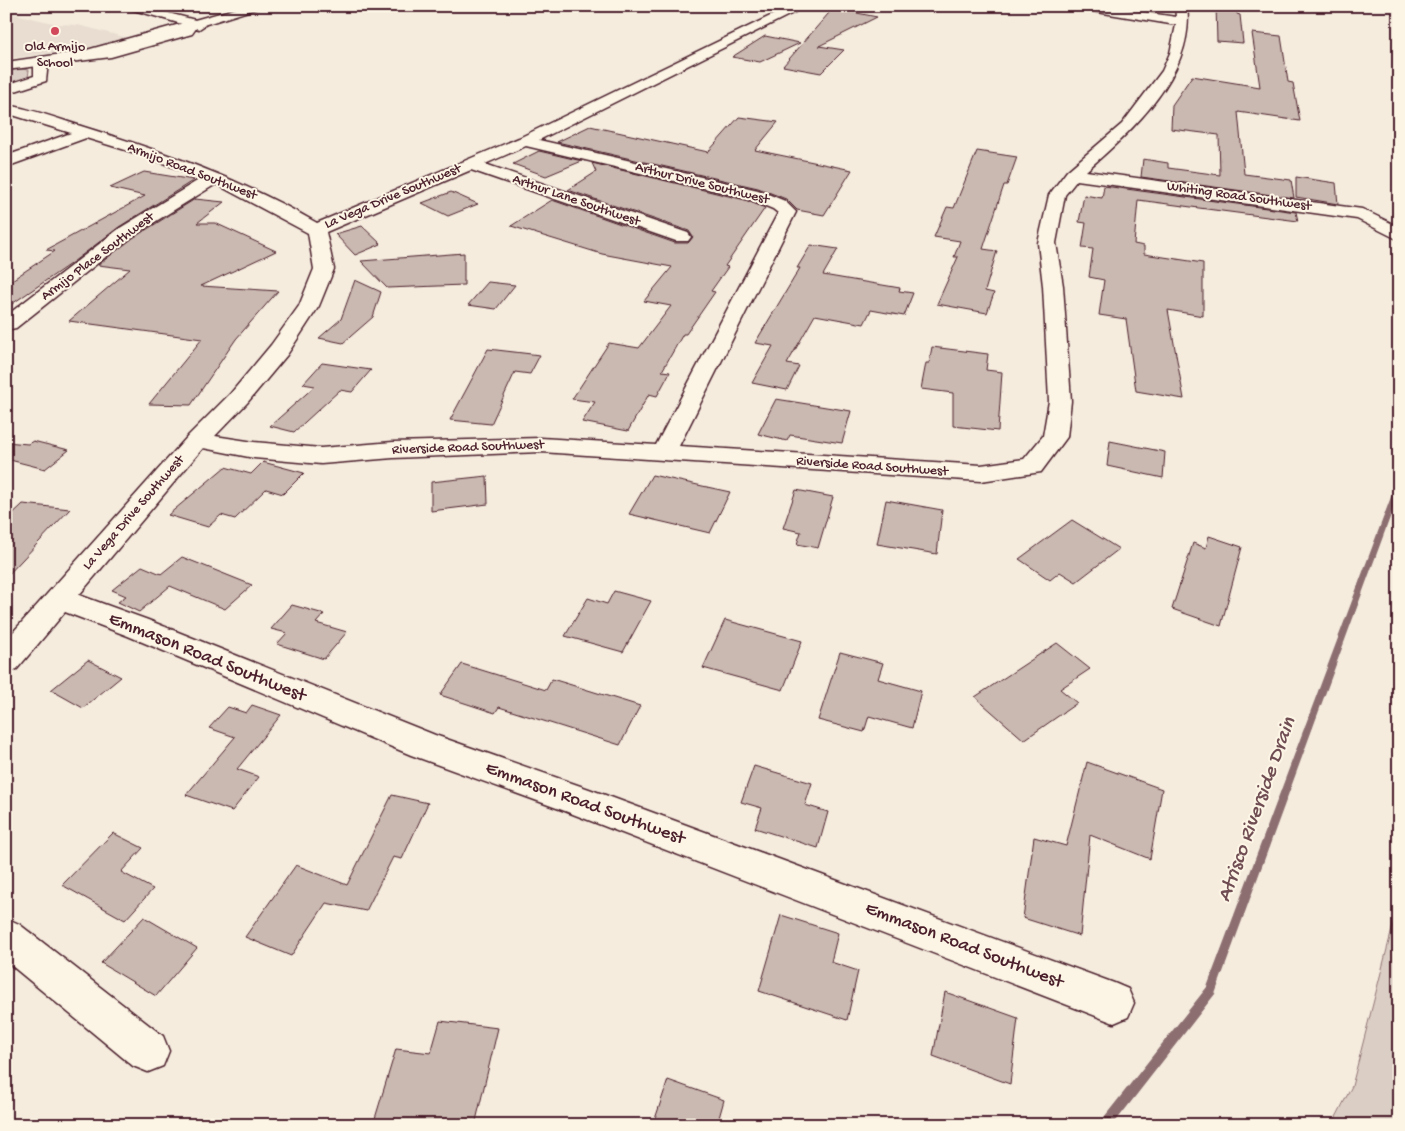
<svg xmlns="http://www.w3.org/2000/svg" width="1405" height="1131" font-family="'Gochi Hand',sans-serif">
<rect width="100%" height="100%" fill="#f5ecde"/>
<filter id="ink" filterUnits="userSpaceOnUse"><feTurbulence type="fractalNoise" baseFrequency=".02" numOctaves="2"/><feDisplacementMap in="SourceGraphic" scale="10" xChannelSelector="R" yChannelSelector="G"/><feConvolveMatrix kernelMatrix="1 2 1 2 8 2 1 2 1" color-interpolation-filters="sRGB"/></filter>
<g filter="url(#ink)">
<!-- built -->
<path fill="#e8ddd0" d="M 6,12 L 57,24 L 78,25 L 128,38 L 76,50 L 6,59 Z"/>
<!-- green -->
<path fill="#dbcec4" stroke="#927678" d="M 21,69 L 29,70 L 28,78 L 6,87 L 6,70 Z
M 1399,902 L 1399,1125 L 1332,1125 L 1352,1086 Z"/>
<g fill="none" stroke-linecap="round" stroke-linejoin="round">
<!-- stream -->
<path fill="#8c6e70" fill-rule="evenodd" d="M 1397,481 L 1399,481 L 1399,493 L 1215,994 L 1113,1125 L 1099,1125 L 1101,1121 L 1207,987 Z"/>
</g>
<!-- building -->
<path fill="#cab9b1" stroke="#4a1f2b" d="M 835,6 L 862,6 L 857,13 L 877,17 L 819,46 L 844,50 L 821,73 L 783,66 Z
M 1216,6 L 1236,7 L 1237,14 L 1240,15 L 1243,43 L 1217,41 Z
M 1252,33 L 1281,36 L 1288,82 L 1293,83 L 1300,121 L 1238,112 L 1244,174 L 1291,180 L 1294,198 L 1141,177 L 1143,159 L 1168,163 L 1168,168 L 1220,175 L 1219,135 L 1171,129 L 1172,105 L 1192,76 L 1260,87 Z
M 765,36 L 800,43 L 760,62 L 732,57 Z
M 739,117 L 778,122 L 755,150 L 852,170 L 824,215 L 797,210 L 786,199 L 758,188 L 557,142 L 590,126 L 708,152 Z
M 539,151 L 582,161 L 546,176 L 513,164 Z
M 977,151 L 1017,157 L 1007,185 L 1004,185 L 983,249 L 997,251 L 985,291 L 994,293 L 987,313 L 937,304 L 958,257 L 954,257 L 960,241 L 934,237 L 947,207 L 954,208 Z
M 592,163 L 745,200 L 765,208 L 725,266 L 728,267 L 711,291 L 715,292 L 686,334 L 683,334 L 662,371 L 670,372 L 657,396 L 649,394 L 628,431 L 582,422 L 595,402 L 572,399 L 609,343 L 639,348 L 671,306 L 644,301 L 672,267 L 602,254 L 511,226 L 552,200 L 675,243 L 688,243 L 693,237 L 689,231 L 568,190 L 596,172 Z
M 144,172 L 194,180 L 119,227 L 73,262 L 6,308 L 6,284 L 55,251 L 46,250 L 145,196 L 110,188 Z
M 1296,177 L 1336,183 L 1338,204 L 1296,197 Z
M 1104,186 L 1296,212 L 1298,221 L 1138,200 L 1134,244 L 1144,246 L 1144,254 L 1203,263 L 1203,316 L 1168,310 L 1184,399 L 1136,391 L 1126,319 L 1099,315 L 1104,280 L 1089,277 L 1093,249 L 1082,248 L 1086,223 L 1079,222 L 1084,195 L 1102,198 Z
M 451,192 L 478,204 L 448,216 L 422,203 Z
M 195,199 L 224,202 L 197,223 L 215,223 L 276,251 L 201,286 L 278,291 L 236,339 L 191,405 L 149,404 L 202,339 L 69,321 L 130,269 L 98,265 L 133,238 Z
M 362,226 L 381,244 L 355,255 L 335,234 Z
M 811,245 L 838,249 L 823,275 L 900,288 L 899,291 L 913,293 L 904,316 L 871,310 L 864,324 L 815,315 L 787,364 L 799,366 L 787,390 L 752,383 L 773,346 L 755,343 L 800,268 L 797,268 Z
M 464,253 L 464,285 L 387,288 L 361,261 Z
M 355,280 L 381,292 L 373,317 L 343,343 L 319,338 L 341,319 Z
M 488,282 L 515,285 L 496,309 L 468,305 Z
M 932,347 L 988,354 L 986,370 L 1002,372 L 998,431 L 953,426 L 953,393 L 921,389 L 926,363 L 929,363 Z
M 488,349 L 540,355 L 530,374 L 515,372 L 491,424 L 450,420 Z
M 322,363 L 371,370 L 352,392 L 340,390 L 294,432 L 270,426 L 315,386 L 303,384 Z
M 776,399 L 851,411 L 842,443 L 790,435 L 787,441 L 758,434 Z
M 33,441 L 69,450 L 45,469 L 6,459 L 6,442 L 28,444 Z
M 1110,441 L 1165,452 L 1163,478 L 1107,466 Z
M 263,462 L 304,473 L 283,494 L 266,489 L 235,519 L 221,515 L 208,527 L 168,515 L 225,467 L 251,474 Z
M 652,475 L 730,492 L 710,533 L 629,514 Z
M 487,476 L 488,504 L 431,511 L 431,482 Z
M 796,490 L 833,497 L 818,548 L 797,544 L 801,532 L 783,528 Z
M 886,500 L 942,510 L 937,554 L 877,544 Z
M 23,504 L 70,509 L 6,577 L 6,520 Z
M 1072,520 L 1119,549 L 1076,582 L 1060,572 L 1050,580 L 1019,559 Z
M 1209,536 L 1242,547 L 1221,626 L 1172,609 L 1193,543 L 1206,548 Z
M 182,557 L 252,585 L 225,609 L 170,586 L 139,612 L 118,602 L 126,596 L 112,590 L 142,566 L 161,574 Z
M 614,591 L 651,601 L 623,652 L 565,636 L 588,598 L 607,604 Z
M 292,605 L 324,614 L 316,623 L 347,632 L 324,659 L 277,644 L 287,633 L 271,629 Z
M 725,620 L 802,641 L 783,690 L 703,668 Z
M 1057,643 L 1090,669 L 1060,689 L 1077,703 L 1024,740 L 975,697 Z
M 840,652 L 883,663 L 878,679 L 921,691 L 912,728 L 869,716 L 864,732 L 818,720 Z
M 88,660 L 121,677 L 83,708 L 51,690 Z
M 462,664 L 546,690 L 552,679 L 640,706 L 620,745 L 499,707 L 495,713 L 440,695 Z
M 252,705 L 281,715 L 237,769 L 259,777 L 232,811 L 186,795 L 235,737 L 209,728 L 228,707 L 246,713 Z
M 1087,762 L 1162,789 L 1150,859 L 1090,835 L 1080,936 L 1023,918 L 1034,837 L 1066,846 Z
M 754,766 L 812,783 L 805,805 L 828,812 L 818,848 L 755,828 L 762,808 L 741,802 Z
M 392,795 L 428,803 L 402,859 L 393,857 L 366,911 L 326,903 L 291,956 L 245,937 L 296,865 L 347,885 Z
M 113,833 L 143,848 L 121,872 L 153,889 L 125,920 L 62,885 Z
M 781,915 L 838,933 L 831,962 L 858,971 L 847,1020 L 759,991 Z
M 144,917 L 197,948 L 156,996 L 101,963 Z
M 945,992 L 1018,1018 L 1010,1084 L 933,1056 Z
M 440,1021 L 498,1028 L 475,1125 L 373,1125 L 396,1049 L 431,1053 Z
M 668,1080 L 724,1100 L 717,1125 L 653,1125 Z"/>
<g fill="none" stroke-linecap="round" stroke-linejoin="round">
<!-- minor casing -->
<g stroke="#4a1f2b" stroke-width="3">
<path id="minor" d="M 120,6 L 141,6 L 203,22 L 205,25 L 199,29 Z
M 791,6 L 807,6 L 539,140 L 758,190 L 785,201 L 796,212 L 679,446 L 981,465 L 1024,459 L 1043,436 L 1049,401 L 1043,286 L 1038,243 L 1049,195 L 1067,171 L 1122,124 L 1162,71 L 1170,53 L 1176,25 L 1079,9 L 1073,6 L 1103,6 L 1176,17 L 1175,6 L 1187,6 C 1196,73 1132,131 1086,171 L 1362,209 L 1399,227 L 1399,240 L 1357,219 L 1077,180 L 1065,195 L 1056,243 L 1063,286 L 1071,401 L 1067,437 L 1041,472 L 981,481 L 541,452 L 393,458 L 321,464 L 254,458 L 203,448 L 79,595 L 148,620 L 435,735 L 589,789 L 1114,983 L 1128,989 L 1134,1003 L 1128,1017 L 1114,1023 L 565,811 L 411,755 L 128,636 L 65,612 L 17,669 L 6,673 L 6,640 L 189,435 L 231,393 L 271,345 L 299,306 L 314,269 L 308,233 L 216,184 L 132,236 L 16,328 L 6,330 L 6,316 L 120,228 L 202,178 L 145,156 L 86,138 L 6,167 L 6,156 L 71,133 L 6,113 L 6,105 C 33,109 58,119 84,127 C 165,152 243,180 317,223 L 519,138 ZM 526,146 L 746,198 L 773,209 L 778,213 L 656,445 L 541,438 L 393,442 L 321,448 L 254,442 L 215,436 L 247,403 L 287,355 L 319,306 L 334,269 L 326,232 L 471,170 L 676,241 L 688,241 L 691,237 L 688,233 L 485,164 Z
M 41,58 L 48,62 L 46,81 L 6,94 L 6,85 L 34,76 L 34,62 Z
M 6,918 L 19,924 L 163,1036 L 169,1051 L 163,1066 L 148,1072 L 133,1066 L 6,961 Z"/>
</g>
<!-- major casing -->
<g stroke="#4a1f2b" stroke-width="3">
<path id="major" d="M 245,6 L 264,6 L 197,27 L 192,34 L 111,57 L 6,70 L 6,62 L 83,51 Z"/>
</g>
<!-- minor -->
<use href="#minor" fill="#fcf5e5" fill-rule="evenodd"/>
<!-- major -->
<use href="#major" fill="#fcf5e5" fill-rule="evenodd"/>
</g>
</g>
<!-- markers -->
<circle fill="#d1495b" stroke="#fcf5e5" stroke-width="2" cx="55" cy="31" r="5"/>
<g text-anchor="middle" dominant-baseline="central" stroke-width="4" stroke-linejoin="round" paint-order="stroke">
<!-- far-poi labels -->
<g font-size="14" fill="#4a1f2b" stroke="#fcf5e5">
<text x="55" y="47">Old Armijo<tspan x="55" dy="16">School</tspan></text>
</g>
<!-- far-street labels -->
<g font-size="14" fill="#4a1f2b" stroke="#fcf5e5">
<text transform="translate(192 172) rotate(21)">Armijo Road Southwest</text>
<text transform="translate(702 184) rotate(14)">Arthur Drive Southwest</text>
<text transform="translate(393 197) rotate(-23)">La Vega Drive Southwest</text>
<text transform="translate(1239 197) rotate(8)">Whiting Road Southwest</text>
<text transform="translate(576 201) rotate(19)">Arthur Lane Southwest</text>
<text transform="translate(98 257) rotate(-37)">Armijo Place Southwest</text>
<text transform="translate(468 448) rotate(-2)">Riverside Road Southwest</text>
<text transform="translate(872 467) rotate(4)">Riverside Road Southwest</text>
<text transform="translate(134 513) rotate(-49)">La Vega Drive Southwest</text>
</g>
<!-- near-street labels -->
<g font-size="19" fill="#4a1f2b" stroke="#fcf5e5">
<text transform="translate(207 658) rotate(22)">Emmason Road Southwest</text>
<text transform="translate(585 804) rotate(20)">Emmason Road Southwest</text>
<text transform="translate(964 946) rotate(21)">Emmason Road Southwest</text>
</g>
<!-- near-water labels -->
<g font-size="21" font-style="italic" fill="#704d53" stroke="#fcf5e5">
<text transform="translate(1258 810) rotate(-70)">Atrisco Riverside Drain</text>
</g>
</g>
<!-- margin -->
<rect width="1405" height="1131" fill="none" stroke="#fcf5e5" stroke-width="25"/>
<rect x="12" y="12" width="1380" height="1106" fill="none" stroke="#4a1f2b" stroke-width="2" filter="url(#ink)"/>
</svg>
